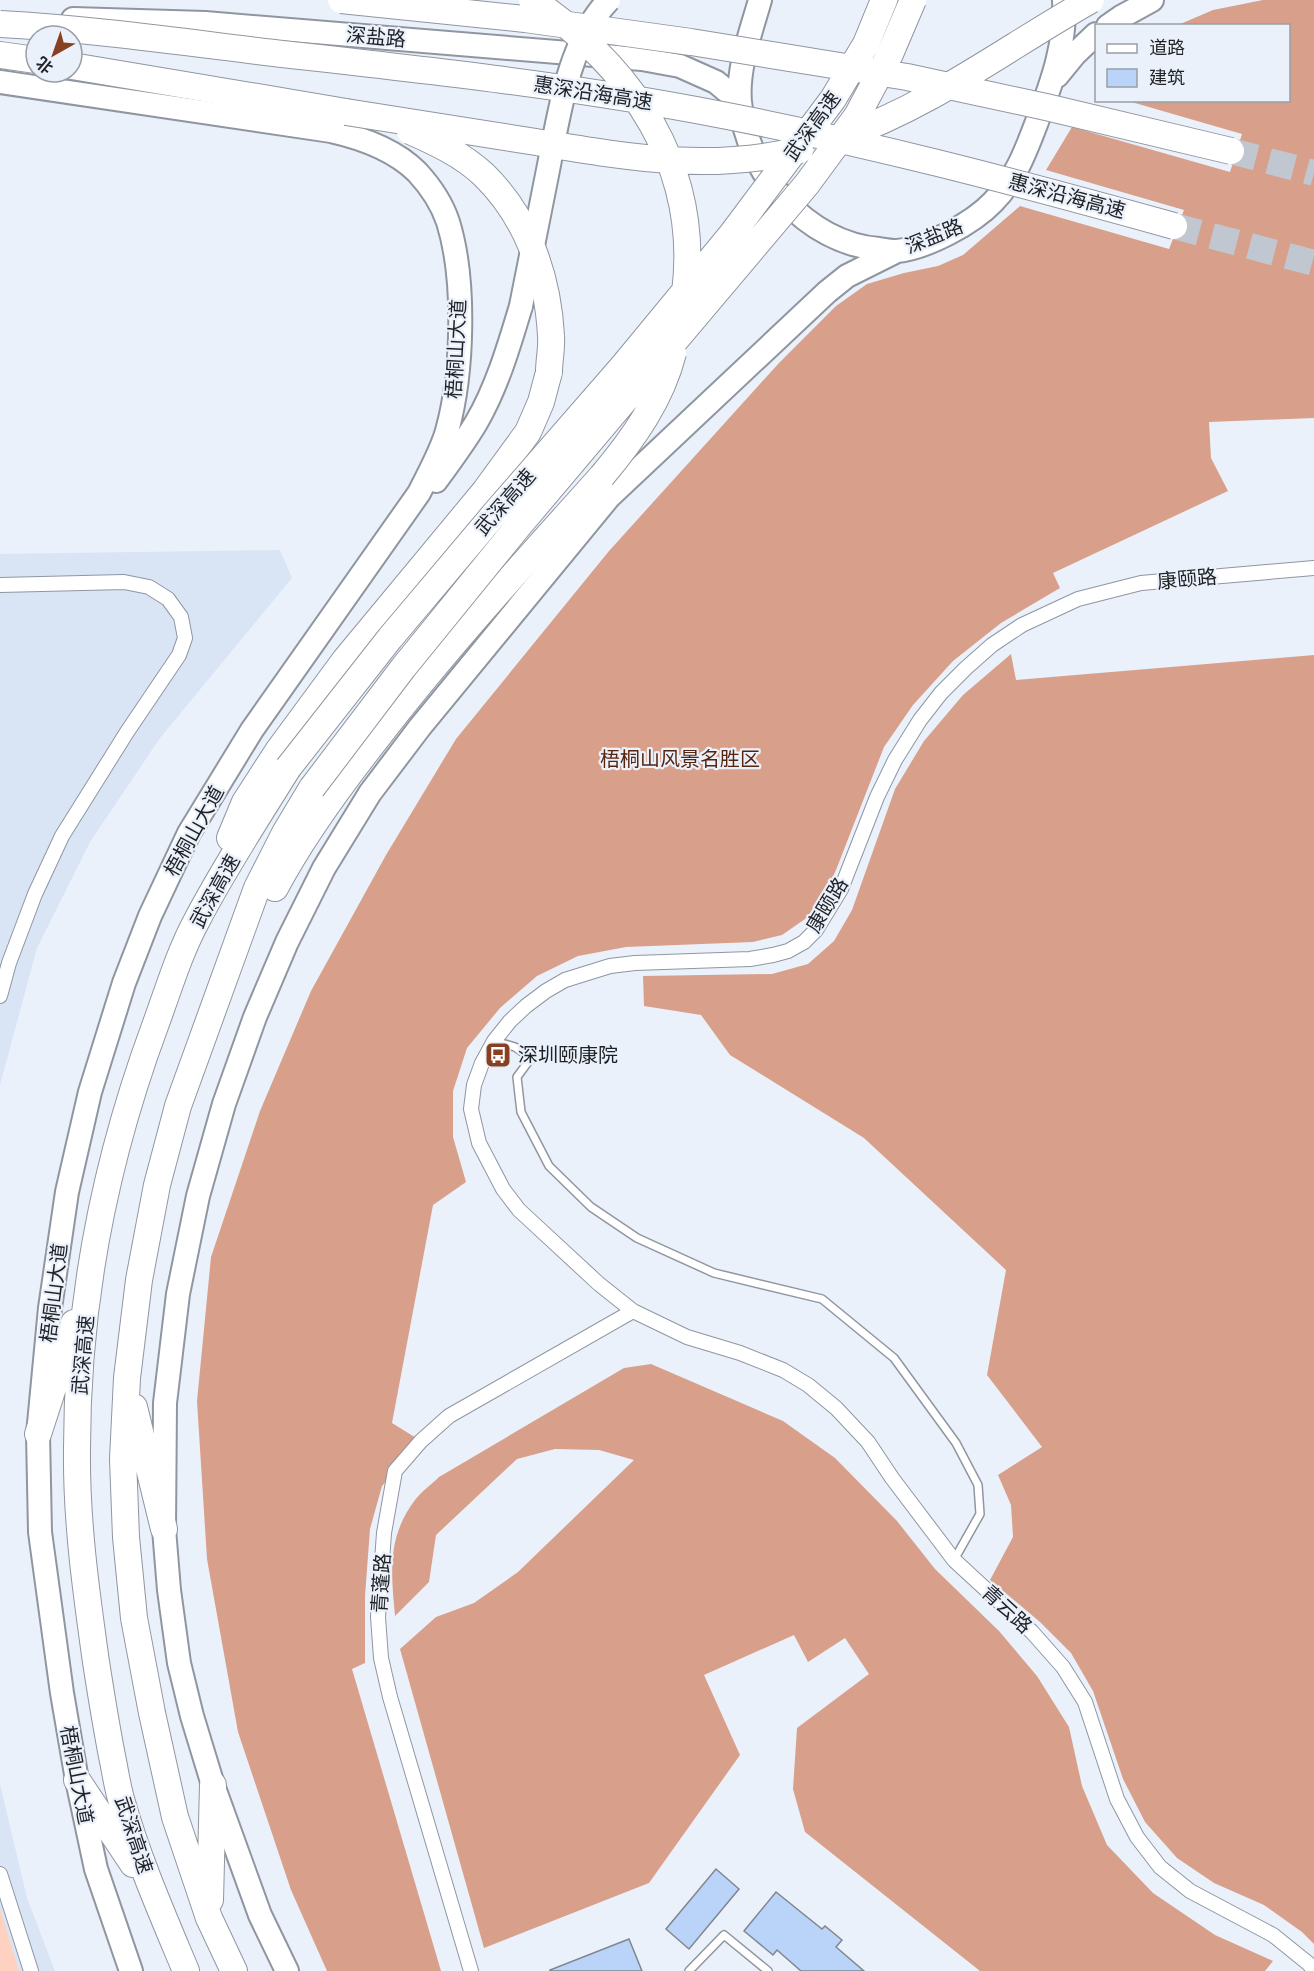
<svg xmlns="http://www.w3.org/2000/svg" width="1314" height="1971" font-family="'Fira Sans Condensed','Noto Sans SC',sans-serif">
<rect width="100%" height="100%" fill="#eaf1fb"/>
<!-- built -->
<path fill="#d9e4f5" d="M 280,550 L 292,578 L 160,738 L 90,842 L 37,948 L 0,1085 L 0,554 Z
M 0,1784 L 27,1898 L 55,1971 L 0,1971 Z"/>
<!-- green -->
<path fill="#ffd1c0" d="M 0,1909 L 19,1971 L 0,1971 Z"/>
<!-- forest -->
<path fill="#d8a08a" d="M 1263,0 L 1314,0 L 1314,418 L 1209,422 L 1211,458 L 1228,491 L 1053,573 L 1060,588 L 1001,623 L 953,661 L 913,705 L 884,747 L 836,870 L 822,900 L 805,919 L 782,935 L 753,942 L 626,947 L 578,956 L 537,976 L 500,1008 L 467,1048 L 453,1091 L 453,1137 L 466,1182 L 433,1205 L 392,1423 L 421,1441 L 382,1486 L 370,1529 L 365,1596 L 365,1663 L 352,1669 L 441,1971 L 327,1971 L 291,1890 L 238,1732 L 207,1559 L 197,1401 L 211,1257 L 260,1111 L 311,991 L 386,855 L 456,739 L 609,551 L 779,363 L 836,306 L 867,284 L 904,273 L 938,266 L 963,255 L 1020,206 L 1169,249 L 1184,210 L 1046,170 L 1072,127 L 1230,172 L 1242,134 L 1128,101 L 1288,100 L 1288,26 L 1178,25 L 1213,10 Z
M 1011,654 L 1016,680 L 1314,655 L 1314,1944 L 1302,1932 L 1264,1905 L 1214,1883 L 1177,1858 L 1145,1822 L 1123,1779 L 1093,1691 L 1071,1653 L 1040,1622 L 990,1580 L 1013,1537 L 1011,1505 L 998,1475 L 1042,1447 L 987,1375 L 1006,1270 L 864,1138 L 730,1055 L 701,1015 L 644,1006 L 643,976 L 772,974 L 808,964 L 834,941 L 852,910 L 895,789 L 924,741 L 963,695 Z
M 651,1364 L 783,1421 L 835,1458 L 897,1521 L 935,1569 L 999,1631 L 1037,1676 L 1069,1727 L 1082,1786 L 1107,1845 L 1153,1893 L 1215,1935 L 1273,1961 L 1265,1971 L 980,1971 L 805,1832 L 793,1789 L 797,1728 L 869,1674 L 845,1638 L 808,1662 L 794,1635 L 704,1675 L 740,1755 L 649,1883 L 484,1948 L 400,1649 L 436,1617 L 474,1603 L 518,1572 L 634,1460 L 599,1450 L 555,1449 L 517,1459 L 436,1535 L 429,1582 L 395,1616 C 391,1572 387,1537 415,1500 C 422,1491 432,1484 439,1477 L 624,1368 Z"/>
<!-- building -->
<path fill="#bad3f9" stroke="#80868f" stroke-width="1.5" d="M 716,1869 L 739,1889 L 689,1949 L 666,1929 Z
M 776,1892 L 822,1929 L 825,1926 L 842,1940 L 836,1947 L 864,1971 L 801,1971 L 777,1950 L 773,1955 L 744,1931 Z
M 629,1939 L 642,1971 L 550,1971 L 550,1970 Z"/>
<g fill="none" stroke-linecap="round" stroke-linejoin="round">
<!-- motorway-tunnel -->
<path stroke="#c1c7d0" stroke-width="26" stroke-dasharray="26 13" stroke-linecap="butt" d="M 1231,151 L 1314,173
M 1174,226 L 1314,263"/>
<!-- service casing -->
<g stroke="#9096a0" stroke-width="10">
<path id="service" d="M 494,1041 L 515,1047 L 531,1058 L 517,1077 L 521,1112 L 549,1166 L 591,1207 L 637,1238 L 714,1273 L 822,1299 L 894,1358 L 956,1443 L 978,1485 L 980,1514 L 954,1560
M 689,1971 L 724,1935 L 768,1971"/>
</g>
<!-- minor casing -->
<g stroke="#9096a0" stroke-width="16">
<path id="minor" d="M 1314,568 L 1141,583 L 1078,599 L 1022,625 L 992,645 L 966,668 L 941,693 L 920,720 L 895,760 L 877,797 L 841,889 L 816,930 L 804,942 L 788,951 L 773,955 L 750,959 L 635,963 L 610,966 L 565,980 L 546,991 L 526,1006 L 510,1021 L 494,1041 L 482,1063 L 474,1085 L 471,1109 L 479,1143 L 503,1189 L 519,1210 L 599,1284 L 633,1311 L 687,1337 L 740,1353 L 783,1370 L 808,1385 L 836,1408 L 868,1442 L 892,1478 L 954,1560 L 1032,1632 L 1063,1667 L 1085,1702 L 1117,1799 L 1137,1837 L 1160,1867 L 1190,1891 L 1273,1935 L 1309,1964 L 1314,1971
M 0,585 L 124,582 L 149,587 L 168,599 L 181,617 L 185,638 L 179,655 L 127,732 L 62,836 L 35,894 L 9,963 L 0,996
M 0,1874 L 31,1971
M 471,1971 L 390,1697 L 381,1658 L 378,1617 L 384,1533 L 395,1471 L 421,1441 L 449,1416 L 633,1311"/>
</g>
<!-- primary casing -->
<g stroke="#9096a0" stroke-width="26">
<path id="primary" d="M 760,0 C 751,32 737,68 740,102 C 747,174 806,243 879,249 C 885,250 891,251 897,251 C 927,248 973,223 993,202 C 1016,179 1027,148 1038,119 C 1053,80 1066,42 1064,0
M 73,19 L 205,23 L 642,59 L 680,66 L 716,82 L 740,102
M 1108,26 L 1121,17 L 1152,0
M 1057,76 L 1075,54 L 1096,34
M 0,82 L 331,131 C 362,138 394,149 417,172 C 430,186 442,204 448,222 C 466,280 463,373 447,431 C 441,452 429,473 419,493 L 252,730 L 189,833 L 150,916 L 124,983 L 90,1092 L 67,1192 L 50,1308 L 38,1434 L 40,1532 L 62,1693 L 77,1780 L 96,1869 L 131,1971
M 436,481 C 450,462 464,443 476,423 C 497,387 509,346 521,306
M 287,1971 L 260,1915 L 213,1785 L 192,1716 L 179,1663 L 169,1590 L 164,1529 L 165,1403 L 178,1294 L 198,1196 L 224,1104 L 255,1017 L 287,942 L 324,868 L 370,793 L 420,727 L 609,497 L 827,292 L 847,276 L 897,251"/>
</g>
<!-- motorway casing -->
<g stroke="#9096a0" stroke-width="28">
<path id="motorway" d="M 0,55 L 36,60
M 72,66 L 346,112
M 230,838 L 245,802 L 278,751 L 345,660 L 485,491 L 528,432 L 541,402 L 549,372
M 275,888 C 303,835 340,785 377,738 C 447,647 525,562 602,476
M 134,1407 L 164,1529
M 38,1434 L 74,1323
M 77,1780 L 133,1864
M 210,1900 L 213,1785
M 186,1971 C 163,1916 137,1857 121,1799 C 117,1785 115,1770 112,1756 C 106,1725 101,1694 96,1662 C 86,1591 76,1520 77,1448 C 77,1304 105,1161 155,1026 C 168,991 179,953 197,920 C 224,868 257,818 288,768
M 234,1971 L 209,1918 L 175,1817 L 152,1713 L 134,1618 L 126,1537 L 123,1459 L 127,1378 L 139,1280 L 157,1185 L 178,1106 L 257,888 L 285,833 L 312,788"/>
</g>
<!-- service -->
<use href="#service" stroke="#fff" stroke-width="7"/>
<!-- minor -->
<use href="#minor" stroke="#fff" stroke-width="14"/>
<!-- primary -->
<use href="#primary" stroke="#fff" stroke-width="22"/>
<!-- motorway -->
<use href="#motorway" stroke="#fff" stroke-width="26"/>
<!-- primary-bridge casing -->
<g stroke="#9096a0" stroke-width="26" stroke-linecap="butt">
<path id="primary-bridge" d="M 521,306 C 530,261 539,215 548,170 C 559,115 568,42 609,0"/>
</g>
<!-- motorway-bridge casing -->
<g stroke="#9096a0" stroke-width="28" stroke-linecap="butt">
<path id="motorway-bridge" d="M 341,0 L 525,19 L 691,42 L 907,77 L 1046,107 L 1231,151
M 532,0 C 633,67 701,168 685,293
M 0,24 C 92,29 183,42 274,53 C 416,69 557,84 696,110 C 858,140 1016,182 1174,226
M 346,112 C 409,122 473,132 536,142 C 628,157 707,172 800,150
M 410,131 C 435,142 463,155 484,175 C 527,217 548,276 551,336 C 552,348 549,360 549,372
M 841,137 C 931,106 1009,46 1091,0
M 602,476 C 633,439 661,400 673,353
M 288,768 L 390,638 L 497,511 L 624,365 L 732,234 L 833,99 L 866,44 L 884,0
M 312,788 L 403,668 L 516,529 L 807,184 L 857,116 L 890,54 L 913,0"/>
</g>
<!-- primary-bridge -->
<use href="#primary-bridge" stroke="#fff" stroke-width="22"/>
<!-- motorway-bridge -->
<use href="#motorway-bridge" stroke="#fff" stroke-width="26"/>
</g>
<!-- icons -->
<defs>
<g id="bus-square" transform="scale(1.35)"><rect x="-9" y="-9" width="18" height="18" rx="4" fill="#883f22" stroke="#eaf1fb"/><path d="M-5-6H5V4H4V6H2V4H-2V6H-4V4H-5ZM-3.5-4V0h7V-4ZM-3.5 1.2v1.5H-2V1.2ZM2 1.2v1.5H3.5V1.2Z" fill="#fff"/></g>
</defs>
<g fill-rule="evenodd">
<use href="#bus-square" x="498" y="1055"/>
</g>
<g text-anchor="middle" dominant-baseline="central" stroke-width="4.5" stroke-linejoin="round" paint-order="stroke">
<!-- street labels -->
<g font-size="20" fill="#1f2125" stroke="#eaf1fb">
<text transform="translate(376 37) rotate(5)">深盐路</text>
<text transform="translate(593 93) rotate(9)">惠深沿海高速</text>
<text transform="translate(812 126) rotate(-54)">武深高速</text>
<text transform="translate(1067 196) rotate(15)">惠深沿海高速</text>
<text transform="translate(934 236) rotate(-22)">深盐路</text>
<text transform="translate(456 349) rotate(-87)">梧桐山大道</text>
<text transform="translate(505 502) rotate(-49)">武深高速</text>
<text transform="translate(1187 579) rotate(-5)">康颐路</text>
<text transform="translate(194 831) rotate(-61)">梧桐山大道</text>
<text transform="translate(215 891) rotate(-61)">武深高速</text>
<text transform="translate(827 905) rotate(-59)">康颐路</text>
<text transform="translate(54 1293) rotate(-83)">梧桐山大道</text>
<text transform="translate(83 1355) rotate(-85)">武深高速</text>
<text transform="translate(381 1583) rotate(-86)">青蓬路</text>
<text transform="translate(1007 1609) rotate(43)">青云路</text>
<text transform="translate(77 1775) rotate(79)">梧桐山大道</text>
<text transform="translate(134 1835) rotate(72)">武深高速</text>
</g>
<!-- park labels -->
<g font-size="20" fill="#57240e" stroke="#eaf1fb">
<text x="680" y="759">梧桐山风景名胜区</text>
</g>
<!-- poi labels -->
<g font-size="20" fill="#1f2125" stroke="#eaf1fb" text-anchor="start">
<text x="518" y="1055">深圳颐康院</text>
</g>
</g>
<!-- legend -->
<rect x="1095" y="24" width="195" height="78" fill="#eaf1fb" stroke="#999ea5" stroke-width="1.5"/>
<rect x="1107" y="44" width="30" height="9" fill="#ffffff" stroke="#999ea5" stroke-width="1.5"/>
<text x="1149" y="54" font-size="18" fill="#1f2125">道路</text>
<rect x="1107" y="69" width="30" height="18" fill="#bad3f9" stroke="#999ea5" stroke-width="1.5"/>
<text x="1149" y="84" font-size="18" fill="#1f2125">建筑</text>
<!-- north arrow -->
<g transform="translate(54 54) rotate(220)"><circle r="28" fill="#eaf1fb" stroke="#999ea5" stroke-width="1.5"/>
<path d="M0-4.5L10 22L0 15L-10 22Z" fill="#883f22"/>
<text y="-9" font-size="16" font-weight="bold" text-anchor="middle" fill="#1f2125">北</text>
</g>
</svg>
